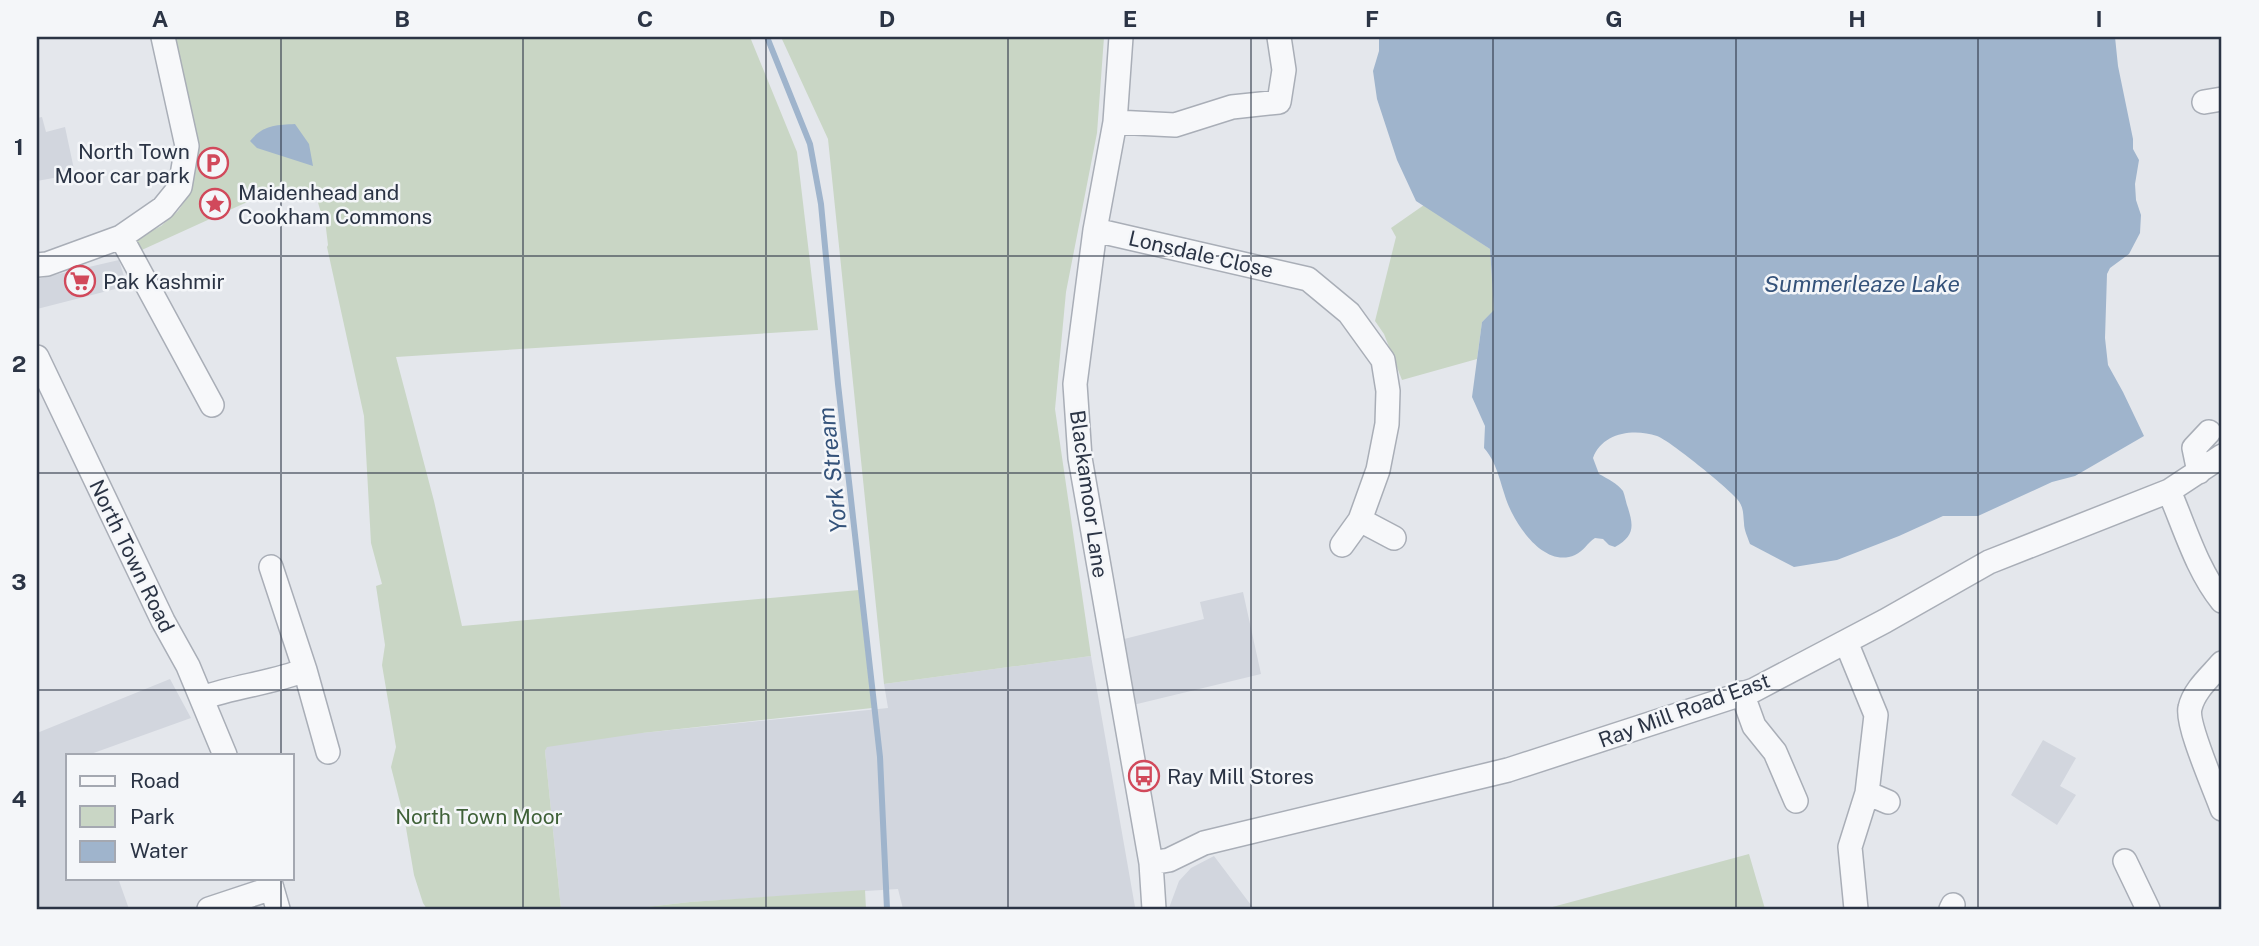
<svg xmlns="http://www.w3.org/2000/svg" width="2259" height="946" font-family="'Public Sans',sans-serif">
<rect width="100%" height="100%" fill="#e4e7ec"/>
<!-- built -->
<path fill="#d2d6de" d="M 42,117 L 46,132 L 65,127 L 75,174 L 37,181 L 37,118 Z
M 119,260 L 127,286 L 37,309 L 37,279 Z
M 1243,592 L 1261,674 L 1133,705 L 1120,640 L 1204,619 L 1200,602 Z
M 1091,656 L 1135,907 L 1121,909 L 903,909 L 898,889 L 690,902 L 629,909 L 561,909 L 545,751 L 550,735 L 642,733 L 888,708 L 884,684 Z
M 170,679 L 191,718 L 88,755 L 68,755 L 68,878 L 118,878 L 129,909 L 37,909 L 37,733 Z
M 2043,740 L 2076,758 L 2060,786 L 2076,795 L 2057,825 L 2011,795 Z
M 1214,856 L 1254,909 L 1169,908 L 1179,881 L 1191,868 Z"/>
<!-- green -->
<path fill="#c9d6c5" d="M 174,37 L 750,37 L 797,152 L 818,330 L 396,357 L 434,501 L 462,626 L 859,590 L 872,708 L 642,733 L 547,747 L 545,751 L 561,909 L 427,909 L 423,903 L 414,875 L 405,822 L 391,767 L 396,747 L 382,665 L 385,645 L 376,586 L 382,584 L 371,543 L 364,416 L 327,247 L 328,245 L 325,220 L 323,220 L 317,199 C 295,198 296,184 267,193 L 133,254 L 134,240 L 161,226 L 178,211 L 187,198 L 193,180 L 195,158 Z
M 781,37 L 1104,37 L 1097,133 L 1066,292 L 1055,409 L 1091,656 L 884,684 L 828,139 Z
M 1424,205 L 1490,249 L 1494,311 L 1482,322 L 1477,359 L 1402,380 L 1384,334 L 1375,321 L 1396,237 L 1391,228 Z
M 1749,854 L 1765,909 L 1545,909 Z
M 865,890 L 866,909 L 629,909 L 690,902 Z"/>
<!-- water -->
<path fill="#9fb4cc" d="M 1379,37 L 2115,37 L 2118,66 L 2133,139 L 2133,149 L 2139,160 L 2135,184 L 2136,200 L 2141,215 L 2140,233 L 2129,254 L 2110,268 L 2107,274 L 2105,338 L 2108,365 L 2123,392 L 2144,436 L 2075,476 L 2052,482 L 1978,516 L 1943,516 L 1899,536 L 1837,560 L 1794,567 L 1750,544 C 1748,538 1744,530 1744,523 C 1743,514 1744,507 1737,499 C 1728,488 1669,440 1657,436 C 1633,428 1602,433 1593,458 L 1599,474 C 1608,479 1617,483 1623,491 C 1625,496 1626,503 1628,508 C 1634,527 1634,536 1615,547 L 1609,545 L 1603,539 L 1595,538 C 1587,543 1584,551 1575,555 C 1548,567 1523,535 1512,513 C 1501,492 1500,466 1484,448 L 1485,426 L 1472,397 L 1482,322 L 1494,310 L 1490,249 L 1416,201 L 1397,160 L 1377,99 L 1373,71 L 1379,51 Z
M 295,124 L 309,144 L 313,166 L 257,148 L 250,141 C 263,125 276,125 295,124 Z"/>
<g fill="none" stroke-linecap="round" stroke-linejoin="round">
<!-- stream -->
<path stroke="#9fb4cc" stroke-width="6" d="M 767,37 L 810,144 L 821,204 L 838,384 L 880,757 L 887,909"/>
<!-- street casing -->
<g stroke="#a9aeb7" stroke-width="26">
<path id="street" d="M 1121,37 L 1115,122 L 1095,230 L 1075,384 L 1080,458 L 1151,863 L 1154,909
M 2204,102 L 2222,99
M 1115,122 L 1175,125 L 1232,107 L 1279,102 L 1284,70 L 1279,37
M 1095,230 L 1308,279 L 1349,313 L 1383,360 L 1388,391 L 1387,424 L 1378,470 L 1360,520 L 1394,538
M 121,237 L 212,405
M 37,265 L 47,264 L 121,237 L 163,208 L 180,187 L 187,146 L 163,37
M 37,357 L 163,621 L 188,666 L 225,755
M 2199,472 L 2194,448 L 2209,432
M 2169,491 C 2185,528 2197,570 2222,601
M 1342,545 L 1360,520
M 271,567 L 305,670
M 1846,642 L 1876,715 L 1867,793 L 1888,802
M 2222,663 C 2211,676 2194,690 2190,708 C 2186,724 2215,789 2222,809
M 1742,693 L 1754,726 L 1775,752 L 1796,801
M 202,698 C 236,686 272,683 305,670 L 328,752
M 2125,861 L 2148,909
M 1151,863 L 1169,860 L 1204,843 L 1508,770 L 1754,690 L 1885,621 L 1989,562 L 2169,491 L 2222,456
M 269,878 L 278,909
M 209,909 L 272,888
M 1856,909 L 1850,847 L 1867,793
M 1951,909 L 1953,905"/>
</g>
<!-- street -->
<use href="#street" stroke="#f7f8fa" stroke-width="23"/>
</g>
<!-- grid -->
<path fill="none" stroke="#2b3445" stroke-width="2" stroke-opacity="0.55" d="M 281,37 L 281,755M 523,37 L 523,909M 766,37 L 766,909M 1008,37 L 1008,909M 1251,37 L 1251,909M 1493,37 L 1493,909M 1736,37 L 1736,909M 1978,37 L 1978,909M 37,256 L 2222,256M 37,473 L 2222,473M 37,690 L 2222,690M 281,878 L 281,909"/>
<!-- icons -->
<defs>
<g id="parking-ring" transform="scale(1.575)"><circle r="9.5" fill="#f4f6f9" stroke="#d1495b" stroke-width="1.5"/><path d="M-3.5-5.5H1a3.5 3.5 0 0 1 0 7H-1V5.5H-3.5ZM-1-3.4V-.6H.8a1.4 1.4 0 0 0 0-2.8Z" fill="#d1495b"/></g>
<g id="sight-ring" transform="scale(1.575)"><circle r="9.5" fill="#f4f6f9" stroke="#d1495b" stroke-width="1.5"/><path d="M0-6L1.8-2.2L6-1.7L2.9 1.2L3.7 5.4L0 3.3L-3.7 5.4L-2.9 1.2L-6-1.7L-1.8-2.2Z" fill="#d1495b"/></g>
<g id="supermarket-ring" transform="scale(1.575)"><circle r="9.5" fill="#f4f6f9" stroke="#d1495b" stroke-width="1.5"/><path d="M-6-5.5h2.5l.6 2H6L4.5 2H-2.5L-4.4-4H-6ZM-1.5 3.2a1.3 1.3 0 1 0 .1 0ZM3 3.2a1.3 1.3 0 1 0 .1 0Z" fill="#d1495b"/></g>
<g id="bus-ring" transform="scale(1.575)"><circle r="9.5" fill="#f4f6f9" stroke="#d1495b" stroke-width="1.5"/><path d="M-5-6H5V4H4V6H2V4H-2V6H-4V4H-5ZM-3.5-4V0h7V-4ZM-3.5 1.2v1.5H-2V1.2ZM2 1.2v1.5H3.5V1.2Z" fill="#d1495b"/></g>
</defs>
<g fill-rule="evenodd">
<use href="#parking-ring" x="213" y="163"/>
<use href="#sight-ring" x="215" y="204"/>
<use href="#supermarket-ring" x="80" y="281"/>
<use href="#bus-ring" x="1144" y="776"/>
</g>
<g text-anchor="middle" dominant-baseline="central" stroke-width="5" stroke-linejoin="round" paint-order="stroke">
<!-- poi labels -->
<g font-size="21" fill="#2b3445" stroke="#f4f6f9" text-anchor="start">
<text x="190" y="151" text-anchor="end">North Town<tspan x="190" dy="24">Moor car park</tspan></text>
<text x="238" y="192">Maidenhead and<tspan x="238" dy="24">Cookham Commons</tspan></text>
<text x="103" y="281">Pak Kashmir</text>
<text x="1167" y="776">Ray Mill Stores</text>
</g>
<!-- street labels -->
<g font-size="21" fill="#2b3445" stroke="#f4f6f9">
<text transform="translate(1201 254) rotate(13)">Lonsdale Close</text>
<text transform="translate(1089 494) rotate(82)">Blackamoor Lane</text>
<text transform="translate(132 556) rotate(64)">North Town Road</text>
<text transform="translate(1684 710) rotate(-20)">Ray Mill Road East</text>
</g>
<!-- park labels -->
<g font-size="21" fill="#3f6138" stroke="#f4f6f9">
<text x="479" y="816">North Town Moor</text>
</g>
<!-- water labels -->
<g font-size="23" font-style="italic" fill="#34527a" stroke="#f4f6f9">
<text x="1862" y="283">Summerleaze Lake</text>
<text transform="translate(832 470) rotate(-96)">York Stream</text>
</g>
</g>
<!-- border -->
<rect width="2259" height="946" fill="none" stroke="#f4f6f9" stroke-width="77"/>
<!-- legend -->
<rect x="66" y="754" width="228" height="126" fill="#f4f6f9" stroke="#a4a8b1" stroke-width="2"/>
<rect x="80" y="776" width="35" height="10" fill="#f7f8fa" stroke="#a4a8b1" stroke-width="2"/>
<text x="130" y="788" font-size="21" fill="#2b3445">Road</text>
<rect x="80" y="806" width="35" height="21" fill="#c9d6c5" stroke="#a4a8b1" stroke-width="2"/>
<text x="130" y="824" font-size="21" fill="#2b3445">Park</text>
<rect x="80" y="841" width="35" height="21" fill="#9fb4cc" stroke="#a4a8b1" stroke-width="2"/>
<text x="130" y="858" font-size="21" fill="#2b3445">Water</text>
<rect x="38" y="38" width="2182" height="870" fill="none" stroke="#2b3445" stroke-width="2.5"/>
<g font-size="23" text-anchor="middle" font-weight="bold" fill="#2b3445">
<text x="160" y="27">A</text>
<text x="402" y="27">B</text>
<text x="645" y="27">C</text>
<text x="887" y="27">D</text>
<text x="1130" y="27">E</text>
<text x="1372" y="27">F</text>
<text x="1614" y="27">G</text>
<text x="1857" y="27">H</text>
<text x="2099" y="27">I</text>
<text x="19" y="155">1</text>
<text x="19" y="372">2</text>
<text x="19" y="590">3</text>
<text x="19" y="807">4</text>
</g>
</svg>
